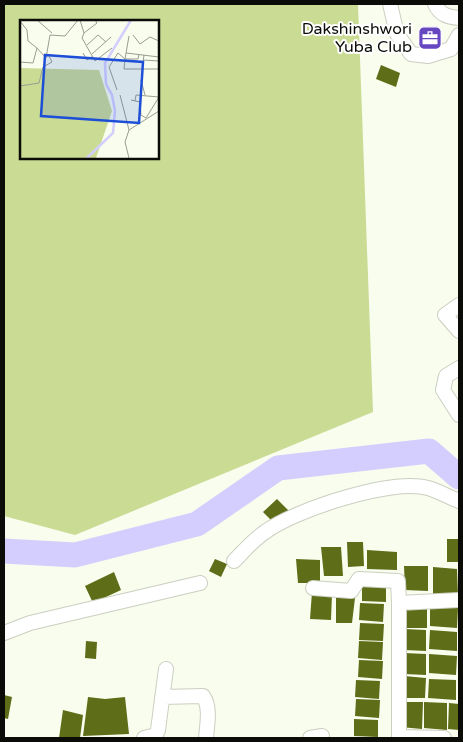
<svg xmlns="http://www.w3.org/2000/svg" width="463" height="742" font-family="'Varela Round',sans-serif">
<rect width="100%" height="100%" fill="#f8fdee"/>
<!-- green -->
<path fill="#cadb94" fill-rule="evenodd" d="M 4,4 L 358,4 L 373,412 L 75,535 L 4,516 ZM 21,21 L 158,21 L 158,158 L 21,158 Z"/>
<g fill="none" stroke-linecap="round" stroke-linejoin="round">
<!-- river -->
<path stroke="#d3cefd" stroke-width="25" d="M 4,551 L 75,555 L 197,524 L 278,468 L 429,451 L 459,477"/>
</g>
<!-- building -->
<path fill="#5d6d18" d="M 381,65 L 400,73 L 396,87 L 376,79 Z
M 277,499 L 290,512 L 275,524 L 263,512 Z
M 447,539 L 459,539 L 459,562 L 447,562 Z
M 347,542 L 363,542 L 364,566 L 348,567 Z
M 321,547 L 341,547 L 343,576 L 324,576 Z
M 367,550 L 397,552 L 397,570 L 367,569 Z
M 215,559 L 227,564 L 221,577 L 209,571 Z
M 296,559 L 320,560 L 320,583 L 298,583 Z
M 404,566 L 428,566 L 428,591 L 405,590 Z
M 433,567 L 457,569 L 458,595 L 433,594 Z
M 114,572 L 121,590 L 93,603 L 85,586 Z
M 362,584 L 386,584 L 386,602 L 362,601 Z
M 312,592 L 332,594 L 331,620 L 310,619 Z
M 336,598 L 355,598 L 352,623 L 336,623 Z
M 360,603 L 384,604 L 383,622 L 359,620 Z
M 405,606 L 427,608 L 427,628 L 404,628 Z
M 430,607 L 458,608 L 457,628 L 430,626 Z
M 360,623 L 384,624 L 383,641 L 359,640 Z
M 404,629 L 426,630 L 426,651 L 404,650 Z
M 430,630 L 457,632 L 457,651 L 429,649 Z
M 86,641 L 97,642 L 96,659 L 85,658 Z
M 359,641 L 383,642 L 382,660 L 358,658 Z
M 404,653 L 426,654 L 426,675 L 404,674 Z
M 429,654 L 457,656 L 456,675 L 429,673 Z
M 359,660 L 383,661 L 382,679 L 358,677 Z
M 404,676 L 426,678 L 425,698 L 403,698 Z
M 429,679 L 456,680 L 456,700 L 428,698 Z
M 356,680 L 380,681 L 379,699 L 355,697 Z
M 4,695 L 12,697 L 8,719 L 4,718 Z
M 88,697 L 105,699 L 125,697 L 129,734 L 83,736 Z
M 356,699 L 380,700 L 379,718 L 355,716 Z
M 400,702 L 423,702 L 422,729 L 400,727 Z
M 424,702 L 447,703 L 447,730 L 424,728 Z
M 449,703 L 459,704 L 459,730 L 448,729 Z
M 63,710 L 83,715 L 80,738 L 59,738 Z
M 354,719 L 378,720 L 378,737 L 354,736 Z"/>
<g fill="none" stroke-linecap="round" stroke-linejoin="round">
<!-- minor casing -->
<g stroke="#cbcfc1" stroke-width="16">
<path id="minor" d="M 390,4 L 397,34 L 411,54 L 428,56 L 451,49 L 459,35
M 435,4 C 440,15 448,17 459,18
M 459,305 L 445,315 L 459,331
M 459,368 L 446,376 L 443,390 L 459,415
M 234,561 C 244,551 253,540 265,532 C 295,510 391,478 428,488 C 438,491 449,497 459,501
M 313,588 L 351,591 L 359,579 L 398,581 L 399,603
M 4,633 L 30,623 L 200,583
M 162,697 L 203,696 C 211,707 207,725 206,738
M 399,737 L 444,738
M 144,738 L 156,735 L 158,730 L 166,669
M 310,738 L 322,736
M 399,738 L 399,603 L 459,600"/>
</g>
<!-- minor -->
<use href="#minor" stroke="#fff" stroke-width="14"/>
</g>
<!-- icons -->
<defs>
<g id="office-square" transform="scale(1.25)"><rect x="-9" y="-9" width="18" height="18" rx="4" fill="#6647c0" stroke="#fff"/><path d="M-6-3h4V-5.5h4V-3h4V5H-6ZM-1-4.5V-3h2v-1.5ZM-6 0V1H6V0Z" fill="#fff"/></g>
</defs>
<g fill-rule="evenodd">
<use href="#office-square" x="430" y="38"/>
</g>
<g text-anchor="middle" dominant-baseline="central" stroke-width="4" stroke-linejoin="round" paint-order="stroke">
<!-- poi labels -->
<g font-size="16" fill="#0b0c07" stroke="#fff" text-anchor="end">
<text x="412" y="29">Dakshinshwori<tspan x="412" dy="18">Yuba Club</tspan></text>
</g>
</g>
<!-- overview -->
<g transform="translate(20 20)">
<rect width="139" height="139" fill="#f8fdee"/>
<path d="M 0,48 L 79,50 L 92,91 L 76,138 L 0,138 Z" fill="#cadb94"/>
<path fill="none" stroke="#d3cefd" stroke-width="2.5" d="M 67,138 L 93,113 L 95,91 L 92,75 L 86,64 L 85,43 L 111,0"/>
<path fill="none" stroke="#999d92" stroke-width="1" d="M 17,0 L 32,13M 60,0 L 64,13 L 62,18 L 75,41 L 92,28M 0,1 L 7,10 L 8,21 L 17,28M 64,13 L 77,3 L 75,0M 113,15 L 120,24 L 130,17 L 139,21M 109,16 L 105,39 L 118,39 L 119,34M 67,25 L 78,15 L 86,22M 63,33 L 67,40 L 73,36M 106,33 L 139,37M 72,34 L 91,17M 123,40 L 139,41M 0,42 L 13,43 L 17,28 L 26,38 L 30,15 L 45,16 L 58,0M 122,50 L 124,35M 121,60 L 125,75M 0,66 L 19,63 L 23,47 L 32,42 L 28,34M 97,70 L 89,47 L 98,33 L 105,39 L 104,49 L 139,49M 100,75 L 109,110M 111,80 L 120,82 L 121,95 L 126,98 L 139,77M 115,81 L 116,75 L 139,77M 109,138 L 105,122 L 109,110 L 139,91"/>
<path fill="#1d4ed8" fill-opacity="0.15" stroke="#1d4ed8" stroke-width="2.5" d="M 25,35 L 123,42 L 119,103 L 21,96 Z"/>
<rect width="139" height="139" fill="none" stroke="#0b0c07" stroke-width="2.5"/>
</g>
<!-- border -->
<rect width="463" height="742" fill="none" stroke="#0b0c07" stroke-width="10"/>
</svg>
